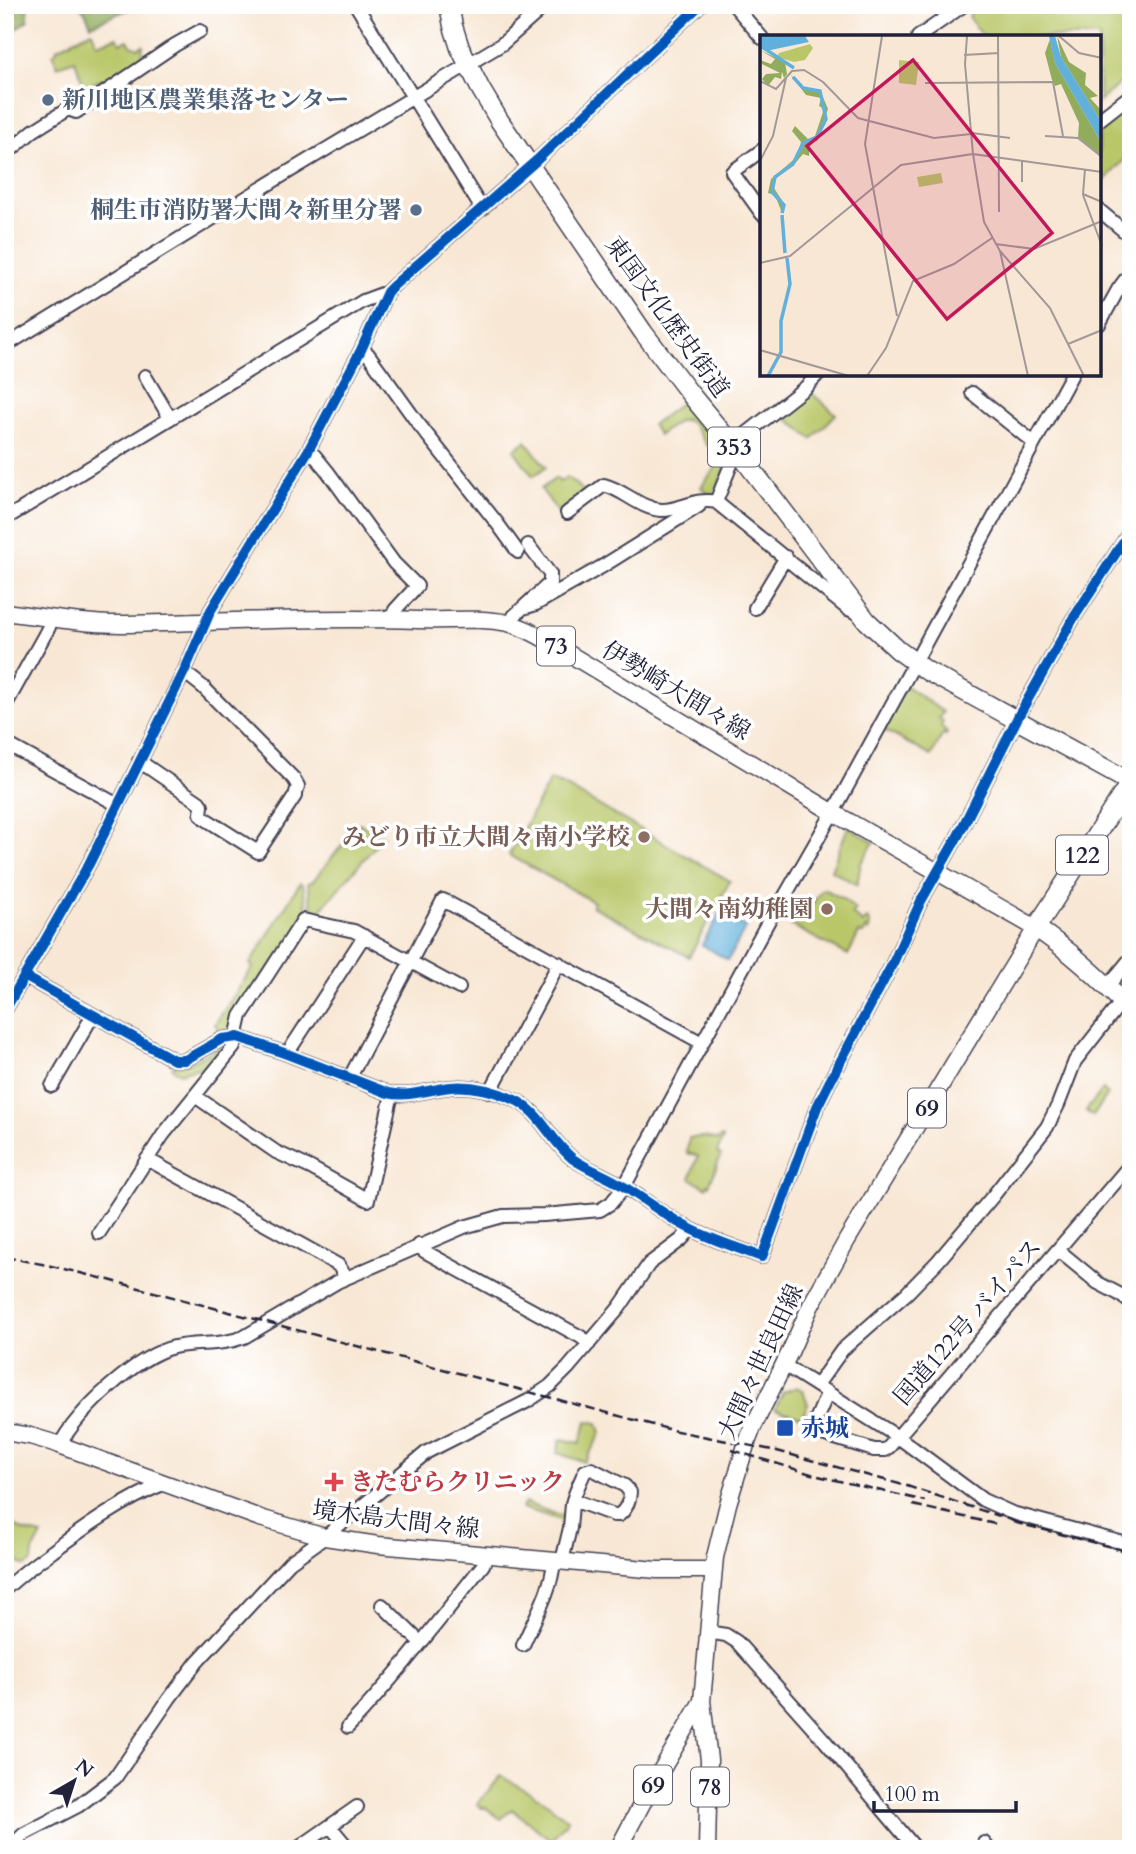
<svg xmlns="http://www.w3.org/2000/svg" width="1136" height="1854" font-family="Cardo,'Noto Serif JP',serif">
<rect width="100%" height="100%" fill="#fff"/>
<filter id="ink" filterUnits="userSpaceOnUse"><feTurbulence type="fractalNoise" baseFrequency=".0143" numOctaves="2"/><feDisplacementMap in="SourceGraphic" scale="14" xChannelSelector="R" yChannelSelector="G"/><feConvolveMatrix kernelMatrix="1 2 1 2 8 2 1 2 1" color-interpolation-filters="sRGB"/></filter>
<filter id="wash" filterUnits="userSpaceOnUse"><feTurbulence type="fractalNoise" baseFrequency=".00686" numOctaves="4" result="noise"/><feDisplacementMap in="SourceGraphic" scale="28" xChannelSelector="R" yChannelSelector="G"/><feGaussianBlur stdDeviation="1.57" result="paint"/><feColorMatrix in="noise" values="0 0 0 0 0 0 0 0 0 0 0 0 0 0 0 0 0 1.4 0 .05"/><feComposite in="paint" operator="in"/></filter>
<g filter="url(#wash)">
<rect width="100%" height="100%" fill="#f8e7d4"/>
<!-- green -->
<path fill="#b9c769" stroke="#6e7452" stroke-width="2" d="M 973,5 L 1126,5 L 1131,10 L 1131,73 L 1099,102 L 1099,37 L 984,37 L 969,18 Z
M 92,31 L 97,44 L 117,37 L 120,43 L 128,40 L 131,45 L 138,48 L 143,45 L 142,61 L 105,85 L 101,80 L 84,87 L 75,60 L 57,66 L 53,54 L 56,52 L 57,48 Z
M 1131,98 L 1131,153 L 1099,186 L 1099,123 Z
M 809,391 L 836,414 L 812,439 L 781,414 Z
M 686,399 L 718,439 L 707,446 L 691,422 L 688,422 L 685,419 L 682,421 L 680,420 L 659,435 L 652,425 Z
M 526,441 L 546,467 L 533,476 L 514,450 Z
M 724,448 L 730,454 L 730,456 L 714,495 L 711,496 L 701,487 L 725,455 Z
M 567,477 L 586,493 L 560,515 L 541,489 L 556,478 L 560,482 Z
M 906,686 L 943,712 L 939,718 L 943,721 L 941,727 L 947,733 L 946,735 L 943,734 L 931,756 L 882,729 Z
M 550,780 L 568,788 L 730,881 L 689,957 L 592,906 L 594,902 L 509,855 Z
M 360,823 L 378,837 L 380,835 L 383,837 L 316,915 L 312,911 L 308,883 L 313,881 Z
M 848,827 L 874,842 L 861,863 L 857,885 L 831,870 Z
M 300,883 L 303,885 L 307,909 L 313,919 L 310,918 L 236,1024 L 227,1030 L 219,1031 L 215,1024 L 253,967 L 250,964 Z
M 824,889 L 843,899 L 856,910 L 852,914 L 863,923 L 867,919 L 870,923 L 869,931 L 866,929 L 863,934 L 859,933 L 848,955 L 790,925 L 785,918 L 788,912 L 804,919 L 821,890 Z
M 232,1042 L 217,1063 L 180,1073 L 173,1069 L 172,1066 C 193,1066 212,1047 232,1042 Z
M 1103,1089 L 1108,1094 L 1093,1116 L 1086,1111 Z
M 704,1137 L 718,1140 L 721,1137 L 723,1138 L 717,1153 L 721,1155 L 709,1185 L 707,1185 L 706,1187 L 690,1178 L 698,1156 L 687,1153 L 689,1138 Z
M 797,1387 L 803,1391 L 808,1404 L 802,1417 L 775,1409 L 783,1392 Z
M 587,1421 L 598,1423 L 601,1433 L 585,1462 L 557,1453 L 561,1439 L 580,1443 Z
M 525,1503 L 556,1514 L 566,1515 L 566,1522 L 522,1508 Z
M 5,1520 L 24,1531 L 42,1535 L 33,1552 L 32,1562 L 25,1566 L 5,1556 Z
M 501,1776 L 543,1800 L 568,1820 L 551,1840 L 512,1809 L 501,1819 L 486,1808 L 482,1808 L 477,1804 Z"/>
<!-- forest -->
<path fill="#92ac5d" stroke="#5a674c" stroke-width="2" d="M 5,5 L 27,5 L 28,20 L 5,38 Z
M 79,5 L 139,5 L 91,25 L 85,12 Z"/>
<!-- water -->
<path fill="#61b0db" stroke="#42698b" stroke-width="2" d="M 720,913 L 746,927 L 728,960 L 702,945 Z"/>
</g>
<g filter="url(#ink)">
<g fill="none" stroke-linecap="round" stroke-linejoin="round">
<!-- minor casing -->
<g stroke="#424052" stroke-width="16">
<path id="minor" d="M 356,5 L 482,209
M 734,5 L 762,38
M 918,37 L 964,5
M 1099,120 L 1131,95
M 762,150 L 732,172 L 762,214
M 5,155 L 33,131 L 68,109 L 76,112 L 175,45 L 200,31
M 1099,210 L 1131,237
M 1099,324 L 1119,288 L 1131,272
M 5,346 L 285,174 L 502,44 L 546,5
M 361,350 L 368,354 L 417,422 L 497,523 L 518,552
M 145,376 L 170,418
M 972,393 L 1034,443
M 732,445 L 806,387 L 818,374
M 308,451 L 315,456 L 328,472 L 394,563 L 417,586 L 395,610 L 391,619
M 716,502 L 732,462 L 739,454
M 567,513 L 604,485 C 624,490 639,508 661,510 C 680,511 696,497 716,502 L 848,609 L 861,614
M 5,519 L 363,301 L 387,292
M 523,608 L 536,604 L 603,566 L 699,506
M 755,608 L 786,557
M 511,624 L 514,616 L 550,583 L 550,574 L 528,545
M 5,706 L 49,627 L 50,618
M 5,743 L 118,805
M 139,761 L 199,802 L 202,806 L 201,814 L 204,818 L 258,852 L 295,796 L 298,786 L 294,779 L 203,687 L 184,672
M 24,976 L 174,1060 L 185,1060 L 222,1039 L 238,1037 L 287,1054 L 388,1093 C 410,1098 429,1089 451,1087 C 471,1085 494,1091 513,1099 C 540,1110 551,1142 573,1159 C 586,1168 602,1174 616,1182 C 639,1195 660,1212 683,1225 C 708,1239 736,1247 762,1257 L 817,1107 L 830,1081 L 893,963 L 921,901 L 959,834 L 1019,715 L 1073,619 L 1131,530
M 1108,986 L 1131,958
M 5,1010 L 89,864 L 184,672 L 211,610 L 308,451 L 361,350 L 387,292 L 393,286 L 537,160 L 700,5
M 287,1054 L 364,936
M 349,1079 L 443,900 L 702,1043
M 52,1086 L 93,1015
M 490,1092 L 559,963
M 195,1096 L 276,1152 L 311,1168 L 368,1200 L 392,1094
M 147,1159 L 338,1265 L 346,1277
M 99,1233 L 163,1135 L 234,1047 L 241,1016 L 303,920 L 354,931 L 459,988
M 419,1245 L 424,1251 L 581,1337 L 589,1344
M 1058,1250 L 1098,1283 L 1119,1294 L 1131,1303
M 784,1365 L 898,1437 L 983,1500 L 1012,1513 L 1131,1545
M 817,1385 L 842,1350 L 907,1293 L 938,1261 L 993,1196 L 1047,1127 L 1058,1105 L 1075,1061 L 1122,1001
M 828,1392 L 815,1422 L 814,1426 L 819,1433 L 874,1450 L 885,1450 L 889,1447 L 1131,1164
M 60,1445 C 76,1412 138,1355 174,1347 C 197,1342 221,1346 244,1337 L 337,1282 L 464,1227 L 503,1216 L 544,1215 L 600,1210 L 611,1203 L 624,1187 L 769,920 L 778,908 L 836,807 L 1072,374
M 562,1561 L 570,1528 L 572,1504 C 575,1492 580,1482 585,1471 L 591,1469 L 594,1470 L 625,1486 L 630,1492 C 630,1500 626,1510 619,1515 L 614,1515 L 573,1500
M 5,1589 C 20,1575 36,1563 53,1551 C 88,1525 124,1500 165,1483
M 382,1605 L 421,1643
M 707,1632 L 726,1635 L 737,1642 L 825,1741 L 916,1849
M 523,1645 C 534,1619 552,1590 554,1561
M 348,1727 C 397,1675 439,1620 483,1565 L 487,1555
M 330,1826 L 349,1849
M 984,1843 L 989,1849
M 8,1849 L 24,1834 L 78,1806 L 115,1778 L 169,1699 L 197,1662 L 290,1562 L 325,1537 L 427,1452 L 528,1401 L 550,1386 L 568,1368 L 619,1308 L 649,1264 L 681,1240 L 691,1229
M 297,1849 L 357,1807"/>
</g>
<!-- major casing -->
<g stroke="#424052" stroke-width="19">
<path id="major" d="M 5,612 C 44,617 82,624 121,624 C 220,622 319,617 418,620 C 448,621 479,617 508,623 C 524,627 538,635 551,643 L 839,816 L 1036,928 L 847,1240 L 811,1305 L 790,1352 L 753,1427 L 746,1445 L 728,1504 L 715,1557 L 702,1701 L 645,1798 L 618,1849
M 5,1432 L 30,1436 L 54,1443 L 260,1518 L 325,1537 L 378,1545 L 657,1570 L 713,1570
M 702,1701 L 709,1760 L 707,1849"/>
</g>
<!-- highway casing -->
<g stroke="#424052" stroke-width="21">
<path id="highway" d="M 449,5 L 453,26 L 460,48 L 480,88 L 499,120 L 643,332 L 691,395 L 743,458 L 867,621 L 898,650 L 927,671 L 1130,782
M 1131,781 L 1036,928 C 1072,952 1102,980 1131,1011"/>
</g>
<!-- minor -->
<use href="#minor" stroke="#fff" stroke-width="12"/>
<!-- major -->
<use href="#major" stroke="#fff" stroke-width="16"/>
<!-- highway -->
<use href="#highway" stroke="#fff" stroke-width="18"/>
<!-- rail -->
<path stroke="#22223b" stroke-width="2.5" stroke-dasharray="10 5" stroke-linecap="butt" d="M 5,1257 L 47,1265 L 109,1280 L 672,1430 L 777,1451 L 907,1486 L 1023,1524
M 732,1450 L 818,1476 L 925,1501
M 913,1505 L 995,1524
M 1013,1522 L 1131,1552"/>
<!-- cycleway casing -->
<g stroke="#fff" stroke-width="15">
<path id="cycleway" d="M 24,976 L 174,1060 L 185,1060 L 222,1039 L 238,1037 L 287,1054 L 388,1093 C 410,1098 429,1089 451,1087 C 471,1085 494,1091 513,1099 C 540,1110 551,1142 573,1159 C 586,1168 602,1174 616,1182 C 639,1195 660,1212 683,1225 C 708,1239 736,1247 762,1257 L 817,1107 L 830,1081 L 893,963 L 921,901 L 959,834 L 1019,715 L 1073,619 L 1131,530
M 5,1010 L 89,864 L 184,672 L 211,610 L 308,451 L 361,350 L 387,292 L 393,286 L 537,160 L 700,5"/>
</g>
<!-- cycleway -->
<use href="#cycleway" stroke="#0057b8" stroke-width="10"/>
</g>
</g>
<!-- markers -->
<g fill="#5c6f8a" stroke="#fff" stroke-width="2.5">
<circle cx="48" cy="100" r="7"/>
<circle cx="416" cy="210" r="7"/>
</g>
<g fill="#8d6e63" stroke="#fff" stroke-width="2.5">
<circle cx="644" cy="837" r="7"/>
<circle cx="827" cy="909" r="7"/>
</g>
<rect fill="#1a4fb4" stroke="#fff" stroke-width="2.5" x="776" y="1419" width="18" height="18" rx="3.5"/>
<path fill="#e0444e" stroke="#fff" stroke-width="2.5" d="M330.5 1471.5h7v7h7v7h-7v7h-7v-7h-7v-7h7z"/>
<g text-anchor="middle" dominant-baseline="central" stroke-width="7" stroke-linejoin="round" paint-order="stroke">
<!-- shield labels -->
<g fill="#fff" stroke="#646476" stroke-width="2">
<rect x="708" y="427.5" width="52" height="39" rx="5"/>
<rect x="537" y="626.5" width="38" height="39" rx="5"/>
<rect x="1056" y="835.5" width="52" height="39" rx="5"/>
<rect x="908" y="1088.5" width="38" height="39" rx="5"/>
<rect x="634" y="1765.5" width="38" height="39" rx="5"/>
<rect x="691" y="1767.5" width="38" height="39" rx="5"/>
</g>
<g font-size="23" font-weight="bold" fill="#22223b">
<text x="734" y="447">353</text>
<text x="556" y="646">73</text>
<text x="1082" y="855">122</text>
<text x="927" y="1108">69</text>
<text x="653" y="1785">69</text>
<text x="710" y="1787">78</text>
</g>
<!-- service labels -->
<g font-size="24" font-weight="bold" fill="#4e5e75" stroke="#fff" text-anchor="start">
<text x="62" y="100">新川地区農業集落センター</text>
<text x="402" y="210" text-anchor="end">桐生市消防署大間々新里分署</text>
</g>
<!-- street labels -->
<g font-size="24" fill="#22223b" stroke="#fff">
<text transform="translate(667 317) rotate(54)">東国文化歴史街道</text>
<text transform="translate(676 691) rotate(31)">伊勢崎大間々線</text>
<text transform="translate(968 1322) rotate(-49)">国道122号 バイパス</text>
<text transform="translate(761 1362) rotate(-65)">大間々世良田線</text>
<text transform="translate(396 1520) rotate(7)">境木島大間々線</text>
</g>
<!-- education labels -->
<g font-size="24" font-weight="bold" fill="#785e54" stroke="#fff" text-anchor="end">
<text x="630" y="837">みどり市立大間々南小学校</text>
<text x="813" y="909">大間々南幼稚園</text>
</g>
<!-- transit labels -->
<g font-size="24" font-weight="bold" fill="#164399" stroke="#fff" text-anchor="start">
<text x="801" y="1428">赤城</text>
</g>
<!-- health labels -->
<g font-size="24" font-weight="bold" fill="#be3a42" stroke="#fff" text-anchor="start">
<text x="350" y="1482">きたむらクリニック</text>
</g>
</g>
<!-- overview -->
<g transform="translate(760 35)">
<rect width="341" height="341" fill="#f8e7d4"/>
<path d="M 50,9 L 53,13 L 45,25 L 34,27 L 17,22 L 19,18 ZM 139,25 L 159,27 L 156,50 L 139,48 ZM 181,138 L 183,148 L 159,152 L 157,142 Z" fill="#b9c769"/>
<path d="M 297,1 L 309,27 L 326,38 L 325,50 L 338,61 L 330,63 L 341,75 L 341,86 L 301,22 ZM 290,4 L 295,28 L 341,107 L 341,121 L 318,102 L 319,88 L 301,49 L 295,51 L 292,45 L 285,18 ZM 0,15 L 25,27 L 27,39 L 24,43 L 22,37 L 21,44 L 15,42 L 8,51 L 2,44 L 6,39 L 20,38 L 2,29 L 0,25 L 11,29 L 15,24 ZM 30,39 L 43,52 L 60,55 L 68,74 L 57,106 L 50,108 L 49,121 L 43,119 L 33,131 L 16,142 L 12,150 L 25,170 L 22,178 L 15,160 L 8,158 L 11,144 L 38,121 L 41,107 L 32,96 L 35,91 L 48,104 L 55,101 L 64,74 L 59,71 L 61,63 L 46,60 Z" fill="#92ac5d"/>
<path d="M 0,1 L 45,1 L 49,7 L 6,16 L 0,12 ZM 289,1 L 295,1 L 301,22 L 341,86 L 341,107 L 295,28 Z" fill="#61b0db"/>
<path fill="none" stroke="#61b0db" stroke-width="3.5" d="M 2,12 L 34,33M 22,178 L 24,170 L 12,157 L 15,142 L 33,129 L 43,108 L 57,102 L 66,84 L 60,56 L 43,53 L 33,42M 22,180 L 25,218M 8,341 L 21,317 L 21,286 L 30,249 L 27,223"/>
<path fill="none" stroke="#a29897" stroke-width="2" d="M 122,1 L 105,109 L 137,281M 207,1 L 205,29 L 213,119 L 342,137M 238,1 L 239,177M 299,1 L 319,18 L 342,23M 204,20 L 239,18M 0,46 L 16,54 L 32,36 L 44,35 L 63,47 L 98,83 L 174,103 L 211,99M 165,48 L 293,47 L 303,101M 212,98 L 250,103M 285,101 L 318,103 L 342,122M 0,126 L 13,101 L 26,43M 325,134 L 323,159 L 342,167M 262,147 L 262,125M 323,160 L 342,211M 236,209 L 274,214 L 342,186M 240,216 L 290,273 L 324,341M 0,228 L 30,221 L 141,130 L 213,119 L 224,187 L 240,216 L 268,341M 308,309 L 342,295M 0,315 L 89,341M 107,341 L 126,313 L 153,246 L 194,229 L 232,203"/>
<path fill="#c2185b" fill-opacity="0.15" stroke="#c2185b" stroke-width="3.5" d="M 153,25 L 292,198 L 187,284 L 47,111 Z"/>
<rect width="341" height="341" fill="none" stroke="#22223b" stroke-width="3.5"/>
</g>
<!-- margin -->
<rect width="1136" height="1854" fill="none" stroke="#fff" stroke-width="28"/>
<!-- north arrow -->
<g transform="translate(74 1781) rotate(39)" stroke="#ffffff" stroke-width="5" paint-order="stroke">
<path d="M0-5L12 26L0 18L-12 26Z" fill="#22223b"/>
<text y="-10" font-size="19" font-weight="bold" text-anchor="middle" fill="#22223b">N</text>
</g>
<!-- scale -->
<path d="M874 1801v10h142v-10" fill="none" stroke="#22223b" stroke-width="3.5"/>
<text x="884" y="1801" font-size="21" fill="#22223b" stroke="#ffffff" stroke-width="5" paint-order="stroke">100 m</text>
</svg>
